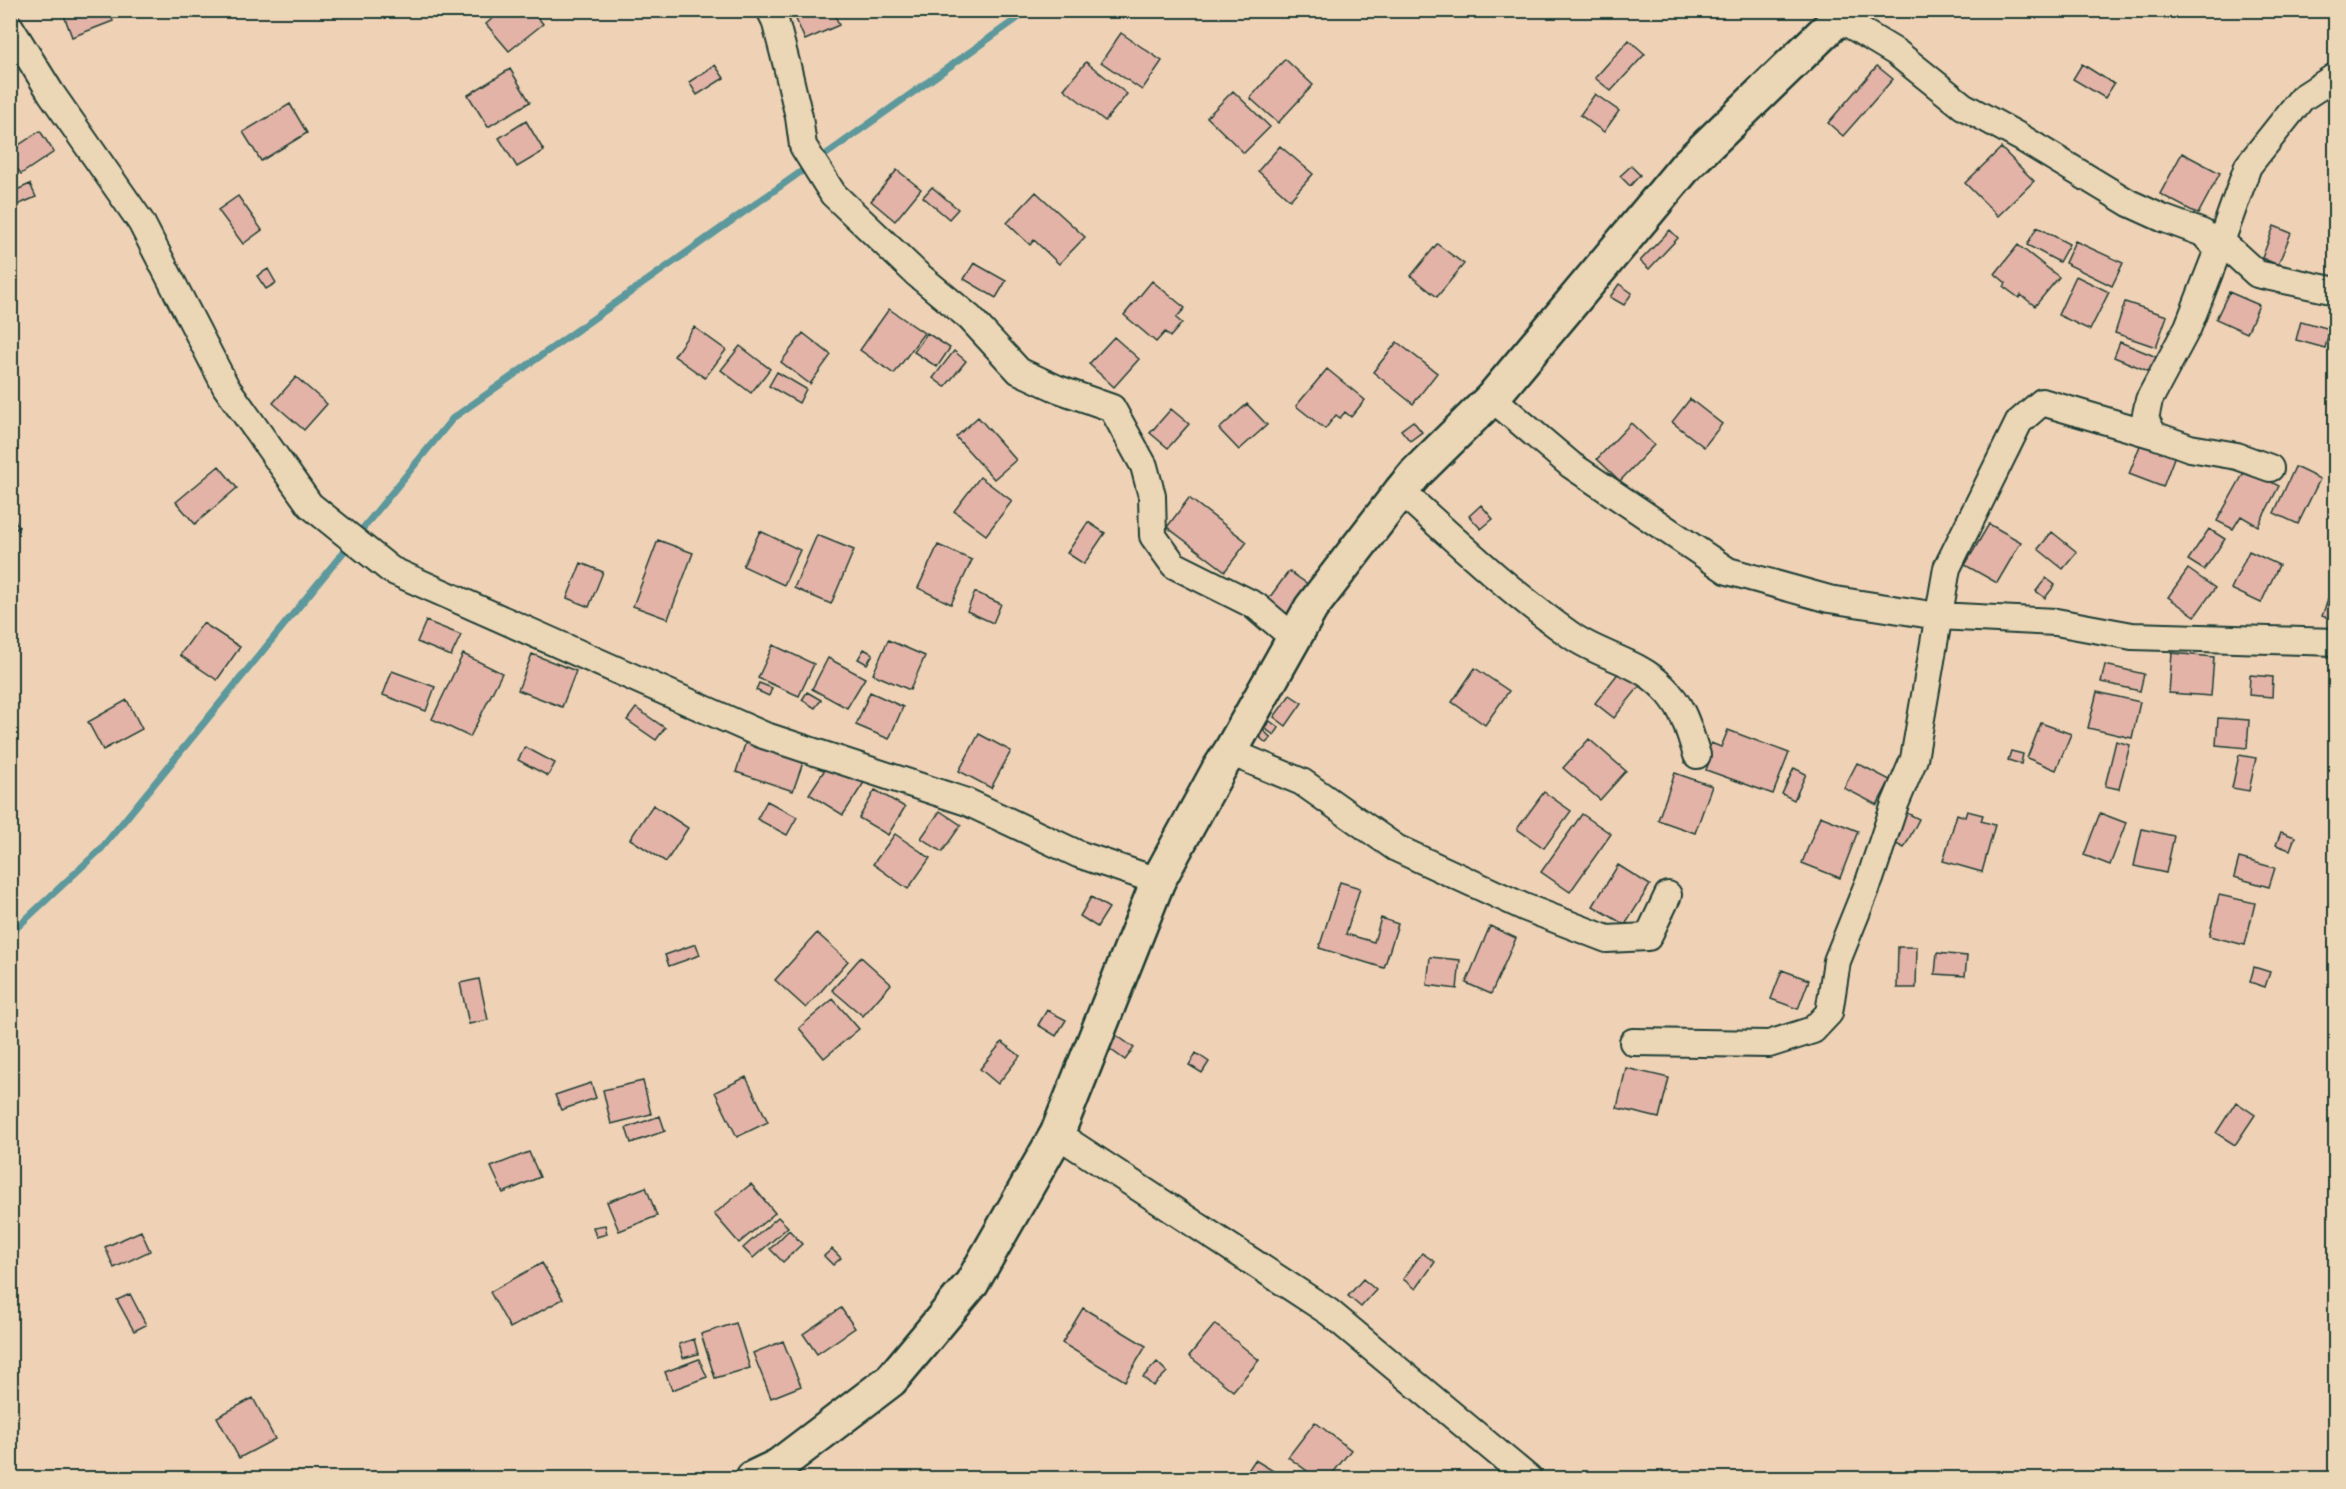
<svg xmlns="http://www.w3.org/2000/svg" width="2346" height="1489" font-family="'Gochi Hand',sans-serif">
<rect width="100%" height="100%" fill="#efd2b5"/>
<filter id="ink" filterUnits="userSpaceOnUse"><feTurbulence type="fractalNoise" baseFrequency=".0167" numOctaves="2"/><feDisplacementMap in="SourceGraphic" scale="12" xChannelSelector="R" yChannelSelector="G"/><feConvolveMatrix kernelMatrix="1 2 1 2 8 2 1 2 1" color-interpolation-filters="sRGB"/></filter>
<g filter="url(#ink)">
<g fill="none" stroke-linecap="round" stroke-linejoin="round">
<!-- stream -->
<path stroke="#5c989c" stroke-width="7" d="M 818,160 L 1029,10
M 10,934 L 101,849 L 453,418 L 809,166"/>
</g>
<!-- building -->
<path fill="#e2b3a6" stroke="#1f3d34" stroke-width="1.5" d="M 62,10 L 109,10 L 113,21 L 72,37 Z
M 502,10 L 532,10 L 543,24 L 509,51 L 486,24 Z
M 792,10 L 833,10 L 839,25 L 805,40 Z
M 1121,33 L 1162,61 L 1142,90 L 1101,62 Z
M 1629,40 L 1645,54 L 1611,91 L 1595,78 Z
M 1285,59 L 1313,85 L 1278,123 L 1250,98 Z
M 1086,62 L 1127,94 L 1105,121 L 1064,89 Z
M 2082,64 L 2114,84 L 2105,98 L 2073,79 Z
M 715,65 L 724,78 L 697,95 L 689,82 Z
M 1877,66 L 1893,79 L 1843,136 L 1828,123 Z
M 510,69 L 530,102 L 488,127 L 468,95 Z
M 1233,91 L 1270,127 L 1244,153 L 1207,117 Z
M 1595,94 L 1619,111 L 1604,132 L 1580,115 Z
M 290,104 L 307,133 L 261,161 L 243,132 Z
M 526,121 L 544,151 L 517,167 L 499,138 Z
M 40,131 L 54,152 L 21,174 L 10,158 L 10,151 Z
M 1280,146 L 1313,174 L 1290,200 L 1258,171 Z
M 2001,148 L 2034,181 L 1998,216 L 1965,183 Z
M 2182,153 L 2220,173 L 2198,214 L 2160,194 Z
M 1631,166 L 1640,175 L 1630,186 L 1620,176 Z
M 897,170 L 921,189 L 895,221 L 871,201 Z
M 30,184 L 36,197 L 10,208 L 10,193 Z
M 932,187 L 958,209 L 949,219 L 923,197 Z
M 1036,192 L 1085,237 L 1059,264 L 1034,240 L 1030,245 L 1007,223 Z
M 238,196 L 262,230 L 243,244 L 218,210 Z
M 2274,226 L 2291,233 L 2278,265 L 2262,258 Z
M 2037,227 L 2069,244 L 2059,262 L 2027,245 Z
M 1670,230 L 1678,238 L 1649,269 L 1640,261 Z
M 2075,241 L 2123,263 L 2112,286 L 2065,263 Z
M 1437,244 L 1464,264 L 1437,297 L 1411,276 Z
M 2018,245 L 2059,277 L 2035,306 L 2021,295 L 2019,298 L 2004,287 L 2006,283 L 1995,274 Z
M 974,263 L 1006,281 L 996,298 L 964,279 Z
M 268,269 L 276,283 L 266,289 L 257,276 Z
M 2076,276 L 2109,292 L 2090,330 L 2058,315 Z
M 1152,281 L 1185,308 L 1176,318 L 1182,323 L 1170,337 L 1165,332 L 1156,342 L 1124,315 Z
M 1619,284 L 1632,293 L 1624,305 L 1610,297 Z
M 2229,292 L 2259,305 L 2247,333 L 2216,319 Z
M 2125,302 L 2167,316 L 2156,347 L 2115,333 Z
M 889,309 L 924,333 L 894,374 L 860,350 Z
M 2301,321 L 2330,329 L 2325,348 L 2296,340 Z
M 694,327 L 726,350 L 705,378 L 674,356 Z
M 803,333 L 831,355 L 810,384 L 781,362 Z
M 927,333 L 950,348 L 937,367 L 914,352 Z
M 1114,337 L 1139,359 L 1114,387 L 1089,364 Z
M 1397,342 L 1437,373 L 1413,404 L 1373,372 Z
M 2120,342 L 2159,358 L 2153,373 L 2114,357 Z
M 740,346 L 770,369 L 751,393 L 721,370 Z
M 954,351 L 966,361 L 945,387 L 933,378 Z
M 1327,369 L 1365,400 L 1351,417 L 1345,412 L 1340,418 L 1336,415 L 1325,429 L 1296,406 Z
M 777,372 L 806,389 L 799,403 L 769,386 Z
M 296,377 L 327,404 L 304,430 L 273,403 Z
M 1690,399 L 1722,424 L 1704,447 L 1672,422 Z
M 1247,404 L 1267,425 L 1239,450 L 1219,429 Z
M 1171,409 L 1189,424 L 1168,448 L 1150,433 Z
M 978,417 L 1016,460 L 994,479 L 956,437 Z
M 1413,421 L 1422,432 L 1410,441 L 1401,430 Z
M 1631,423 L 1654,445 L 1620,481 L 1597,459 Z
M 2141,443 L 2175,455 L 2163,487 L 2129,474 Z
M 219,466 L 237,488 L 195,524 L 176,502 Z
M 2295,467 L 2320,479 L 2298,524 L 2274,513 Z
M 2246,469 L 2279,486 L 2258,526 L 2241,516 L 2233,529 L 2217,521 Z
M 980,477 L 1012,501 L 986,535 L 954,511 Z
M 1189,498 L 1247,542 L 1225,571 L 1167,527 Z
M 1481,505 L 1493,519 L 1481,529 L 1469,516 Z
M 10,513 L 19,527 L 10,533 Z
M 1088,522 L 1105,533 L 1084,564 L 1067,553 Z
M 1989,524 L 2021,542 L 1997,583 L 1965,565 Z
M 2209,529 L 2225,539 L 2204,570 L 2188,560 Z
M 760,531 L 800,550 L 784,585 L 743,566 Z
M 2052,532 L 2077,552 L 2063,569 L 2038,549 Z
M 817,535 L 854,550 L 831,604 L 794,588 Z
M 658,540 L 693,553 L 668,619 L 633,606 Z
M 938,545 L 972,560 L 951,604 L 918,588 Z
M 2249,551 L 2279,565 L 2261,603 L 2231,589 Z
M 581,563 L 603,572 L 589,607 L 567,598 Z
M 2188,569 L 2215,588 L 2195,616 L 2168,597 Z
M 1289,571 L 1309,585 L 1283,619 L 1264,605 Z
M 2046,578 L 2055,585 L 2045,598 L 2036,591 Z
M 2332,588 L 2336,589 L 2336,621 L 2322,616 Z
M 975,592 L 1001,604 L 993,623 L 967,611 Z
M 1250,610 L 1266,624 L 1260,630 L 1245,617 Z
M 426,621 L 461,635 L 451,656 L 417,642 Z
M 203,623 L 240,647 L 217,680 L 180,655 Z
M 888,640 L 925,656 L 910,690 L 873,674 Z
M 773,645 L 814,664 L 799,696 L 758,678 Z
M 864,649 L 873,654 L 867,664 L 858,659 Z
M 2172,653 L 2214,657 L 2211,696 L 2169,693 Z
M 463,654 L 502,673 L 470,737 L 432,719 Z
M 532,654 L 576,671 L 562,707 L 518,690 Z
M 828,658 L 865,678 L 847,708 L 812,689 Z
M 2105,665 L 2144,674 L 2140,691 L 2101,682 Z
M 1623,667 L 1643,682 L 1614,718 L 1595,703 Z
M 1475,668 L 1509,691 L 1485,725 L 1452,702 Z
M 392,671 L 435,687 L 426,711 L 383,695 Z
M 2250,675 L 2273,677 L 2272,697 L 2249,695 Z
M 759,683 L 772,688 L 769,696 L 756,690 Z
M 807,692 L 821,700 L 815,708 L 802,700 Z
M 870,692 L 903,707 L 889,739 L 856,725 Z
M 2097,692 L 2140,702 L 2132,738 L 2088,728 Z
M 1290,695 L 1302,703 L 1286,726 L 1274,717 Z
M 127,700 L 142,729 L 103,750 L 88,722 Z
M 636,708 L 665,728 L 656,740 L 627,720 Z
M 2218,718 L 2249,720 L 2247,748 L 2216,745 Z
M 1270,721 L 1279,728 L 1274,735 L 1264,728 Z
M 2041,723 L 2071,734 L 2056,770 L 2027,758 Z
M 1262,729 L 1271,738 L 1266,743 L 1257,735 Z
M 1728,730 L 1789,753 L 1773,794 L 1706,770 L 1709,762 L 1704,760 L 1711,743 L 1721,747 Z
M 979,734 L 1011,751 L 991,788 L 959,771 Z
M 748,735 L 806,754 L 793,791 L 736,772 Z
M 1589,739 L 1626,771 L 1600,800 L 1563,768 Z
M 2116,741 L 2130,745 L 2119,789 L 2105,786 Z
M 525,747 L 555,763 L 548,776 L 518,760 Z
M 2011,751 L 2023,754 L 2021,764 L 2008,760 Z
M 2239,755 L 2256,758 L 2249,791 L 2232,788 Z
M 831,760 L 865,781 L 843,815 L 809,794 Z
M 1857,763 L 1890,780 L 1877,805 L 1844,788 Z
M 1794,768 L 1806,774 L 1794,800 L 1782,794 Z
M 1675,773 L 1712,786 L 1695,833 L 1658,820 Z
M 875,790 L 905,807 L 888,835 L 859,818 Z
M 1544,792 L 1571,811 L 1544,848 L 1517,829 Z
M 767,801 L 797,817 L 787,835 L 757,819 Z
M 653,805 L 688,828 L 666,862 L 630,839 Z
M 940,811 L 961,825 L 942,852 L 921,838 Z
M 1967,811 L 1983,815 L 1981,821 L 1995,825 L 1982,872 L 1943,861 L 1957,814 L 1965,817 Z
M 1905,812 L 1919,819 L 1904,848 L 1890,841 Z
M 2100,813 L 2126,823 L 2110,865 L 2084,855 Z
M 1582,814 L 1611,834 L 1570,892 L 1541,872 Z
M 1820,816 L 1858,831 L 1840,878 L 1802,863 Z
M 2142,829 L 2174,836 L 2166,873 L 2134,866 Z
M 2281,832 L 2295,837 L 2290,850 L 2276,845 Z
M 895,834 L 930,858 L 908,889 L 873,864 Z
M 2239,858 L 2275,868 L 2269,887 L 2234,877 Z
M 1618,865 L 1650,885 L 1625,925 L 1593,906 Z
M 1340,882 L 1360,888 L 1346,934 L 1374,942 L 1381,918 L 1398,924 L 1384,968 L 1319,948 Z
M 2219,895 L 2255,903 L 2245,945 L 2209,936 Z
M 1091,897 L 1109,908 L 1097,927 L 1080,916 Z
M 1490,926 L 1516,938 L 1491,994 L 1466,983 Z
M 817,933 L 848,961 L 806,1008 L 775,980 Z
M 696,944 L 700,955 L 669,966 L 665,955 Z
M 1898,947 L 1917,947 L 1916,988 L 1897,988 Z
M 1937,953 L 1967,956 L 1965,976 L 1935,974 Z
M 861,957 L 891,984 L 863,1016 L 832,990 Z
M 1430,957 L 1460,960 L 1457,989 L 1427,985 Z
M 2254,967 L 2270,972 L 2265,987 L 2250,982 Z
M 1782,970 L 1809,980 L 1798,1009 L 1771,999 Z
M 479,979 L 488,1020 L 469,1024 L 460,983 Z
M 833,999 L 859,1029 L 824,1058 L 799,1028 Z
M 1047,1010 L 1066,1020 L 1056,1036 L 1038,1025 Z
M 1112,1032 L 1134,1048 L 1125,1060 L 1103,1044 Z
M 1002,1042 L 1020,1056 L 998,1084 L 980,1069 Z
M 1196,1053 L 1209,1062 L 1202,1073 L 1189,1065 Z
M 1626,1068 L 1669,1078 L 1659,1118 L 1617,1108 Z
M 746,1077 L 768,1122 L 737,1137 L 715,1092 Z
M 643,1081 L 651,1114 L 611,1124 L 603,1090 Z
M 591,1083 L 596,1098 L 561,1110 L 555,1095 Z
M 2236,1102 L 2255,1115 L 2235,1145 L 2216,1133 Z
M 660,1116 L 665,1131 L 631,1143 L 626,1128 Z
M 529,1152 L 540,1177 L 503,1193 L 491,1167 Z
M 751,1184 L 775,1213 L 739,1243 L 714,1214 Z
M 646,1187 L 657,1216 L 619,1231 L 607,1202 Z
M 778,1217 L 788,1227 L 753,1258 L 743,1248 Z
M 605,1225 L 607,1234 L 596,1237 L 593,1227 Z
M 789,1230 L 802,1244 L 783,1262 L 770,1249 Z
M 141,1231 L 150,1251 L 114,1268 L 105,1247 Z
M 832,1249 L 841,1258 L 833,1265 L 824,1256 Z
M 1422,1253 L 1435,1262 L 1416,1289 L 1403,1279 Z
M 542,1263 L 563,1299 L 510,1328 L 490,1292 Z
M 1363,1279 L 1376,1290 L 1361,1307 L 1348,1296 Z
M 130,1294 L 146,1325 L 134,1331 L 117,1300 Z
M 841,1308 L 855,1328 L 817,1354 L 803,1334 Z
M 1083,1308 L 1146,1346 L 1125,1381 L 1062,1343 Z
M 736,1323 L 750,1368 L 715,1378 L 701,1334 Z
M 1215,1324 L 1259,1360 L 1233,1391 L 1189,1356 Z
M 694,1339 L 698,1354 L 683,1358 L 679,1344 Z
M 783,1341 L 801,1386 L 771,1398 L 753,1353 Z
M 699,1359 L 707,1377 L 672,1390 L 665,1372 Z
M 1157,1362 L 1167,1372 L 1153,1386 L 1143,1377 Z
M 253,1398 L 275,1439 L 239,1458 L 217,1417 Z
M 2336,1398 L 2336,1412 L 2328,1406 Z
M 1315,1422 L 1351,1450 L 1329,1478 L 1317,1478 L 1288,1457 Z
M 1255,1460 L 1285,1478 L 1243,1478 Z"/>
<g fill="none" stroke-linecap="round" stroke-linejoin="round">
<!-- street casing -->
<g stroke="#1f3d34" stroke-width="30">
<path id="street" d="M 770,10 L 775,20 L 787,66 L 799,117 L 803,146 L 833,194 L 917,274 L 970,318 L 1019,371 L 1058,389 L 1112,408 L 1144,466 L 1152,496 L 1153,536 L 1174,565 L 1256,606 L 1294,638
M 1839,18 L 1897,53 L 1963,106 L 2020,137 L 2129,203 L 2162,218 L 2203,233 L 2218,250 L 2188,327 L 2149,400 L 2145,419 L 2154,435 L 2190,448 L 2237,456 L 2270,468
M 10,27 L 51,93 L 141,222 L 226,387 L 310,505 L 391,570 L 763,735 L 967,802 L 1078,854 L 1158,881
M 2222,242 L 2257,274 L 2336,291
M 2218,250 L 2248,166 L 2302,98 L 2336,76
M 1492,398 L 1571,465 L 1728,571 L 1829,599 L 1938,616 L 2056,622 L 2132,636 L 2336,642
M 1401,491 C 1456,541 1511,593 1572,636 C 1600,656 1638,661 1663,687 C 1684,707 1688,728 1697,755
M 1230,752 L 1302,782 L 1396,848 L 1524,907 L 1607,939 L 1648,937 L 1668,895
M 1633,1042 L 1769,1044 L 1813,1030 L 1829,1013 L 1837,961 L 1870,879 L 1895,804 L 1914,759 L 1947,568 L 2019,422 L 2042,402 L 2154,435
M 1057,1134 L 1329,1312 L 1528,1478"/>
</g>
<!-- secondary casing -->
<g stroke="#1f3d34" stroke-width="38">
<path id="secondary" d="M 753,1478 L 778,1466 L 891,1380 L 972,1283 L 1057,1134 L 1158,881 L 1219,769 L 1230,752 L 1311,608 L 1401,491 L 1416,473 L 1492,398 L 1686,166 L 1847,10"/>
</g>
<!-- street -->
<use href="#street" stroke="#ebd6b5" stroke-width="26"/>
<!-- secondary -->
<use href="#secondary" stroke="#ebd6b5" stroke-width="33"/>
</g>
</g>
<!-- margin -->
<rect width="2346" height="1489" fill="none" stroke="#ebd6b5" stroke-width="36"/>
<rect x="18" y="18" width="2310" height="1453" fill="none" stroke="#1f3d34" stroke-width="2" filter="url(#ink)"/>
</svg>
